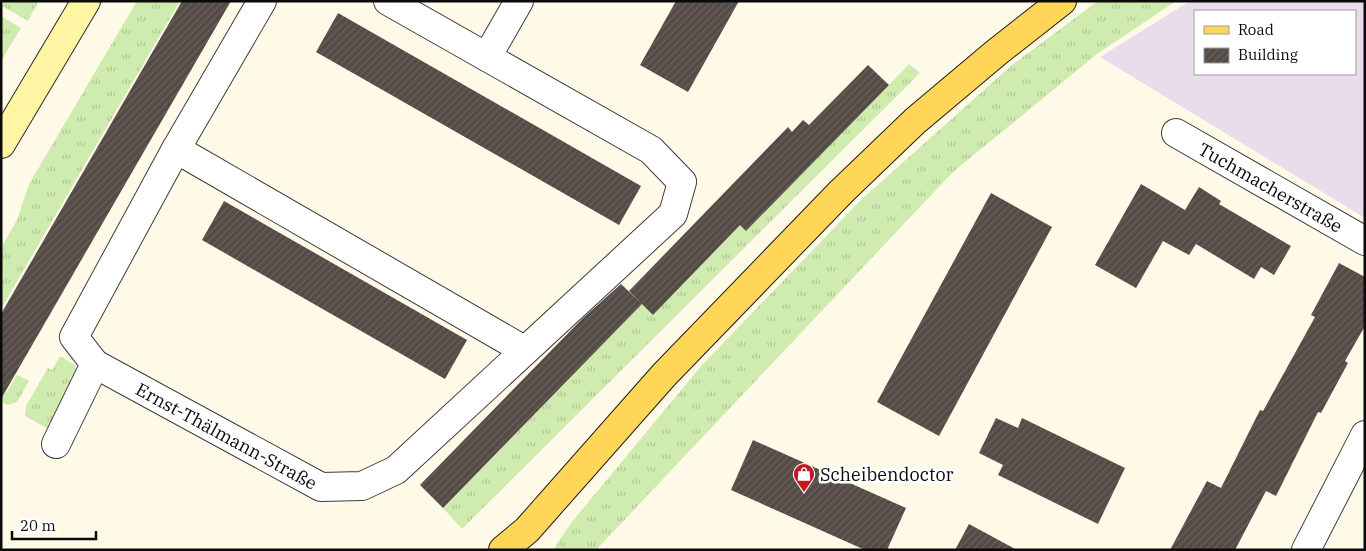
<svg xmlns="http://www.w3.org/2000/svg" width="1366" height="551" font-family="'IBM Plex Serif',serif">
<defs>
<pattern id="grass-tufts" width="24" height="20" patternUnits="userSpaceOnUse" patternTransform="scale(1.25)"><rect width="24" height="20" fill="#cfebaf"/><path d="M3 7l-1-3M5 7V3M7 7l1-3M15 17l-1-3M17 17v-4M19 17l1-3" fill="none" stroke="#b0c895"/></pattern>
<pattern id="building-hatch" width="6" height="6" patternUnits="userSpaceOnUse" patternTransform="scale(1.25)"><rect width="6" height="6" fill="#544b46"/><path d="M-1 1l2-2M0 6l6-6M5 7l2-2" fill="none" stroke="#68605c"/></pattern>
</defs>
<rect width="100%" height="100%" fill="#fffae8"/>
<!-- industrial -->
<path fill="#e9ddeb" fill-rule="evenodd" d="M 1190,1 L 1365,1 L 1365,218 L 1100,57 ZM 1195,11 L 1355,11 L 1355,74 L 1195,74 Z"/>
<!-- grass -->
<path fill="url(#grass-tufts)" d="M 5,1 L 39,1 L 28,21 L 2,6 Z
M 137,1 L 180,1 L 1,309 L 1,248 L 17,220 L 29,184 Z
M 1098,1 L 1176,1 L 1097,54 L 953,172 L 596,550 L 553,550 L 571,523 L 702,365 L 862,199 L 1012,65 Z
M 1,16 L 21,28 L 1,61 Z
M 909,64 L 920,73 L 462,529 L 443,508 L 642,304 L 653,314 L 740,225 L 889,85 Z
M 60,356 L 75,365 L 78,378 L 52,431 L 25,416 L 26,406 L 48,368 L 52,370 Z
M 17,375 L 29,381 L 17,402 L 7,405 L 1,401 L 1,391 L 6,393 Z"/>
<!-- building -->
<path fill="url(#building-hatch)" d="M 182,1 L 231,1 L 1,399 L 1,314 Z
M 676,1 L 739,1 L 688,92 L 640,65 Z
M 338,13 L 641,186 L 619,225 L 316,52 Z
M 868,65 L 889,85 L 746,231 L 740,225 L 653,315 L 629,291 L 788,127 L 792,132 L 803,120 L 809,125 Z
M 1141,184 L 1185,210 L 1199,187 L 1221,201 L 1219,204 L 1291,246 L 1274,275 L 1261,267 L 1254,279 L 1196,244 L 1189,255 L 1163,241 L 1136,288 L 1095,265 Z
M 991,193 L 1052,227 L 939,436 L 877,402 Z
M 224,201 L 467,340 L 445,379 L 202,240 Z
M 1339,263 L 1365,277 L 1365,326 L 1345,361 L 1348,363 L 1321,413 L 1318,412 L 1276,496 L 1266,491 L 1235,550 L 1170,550 L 1207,481 L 1221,488 L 1260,410 L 1263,411 L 1315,317 L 1311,315 Z
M 621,284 L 642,304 L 443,508 L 420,485 L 582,319 Z
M 996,418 L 1018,428 L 1022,418 L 1125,468 L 1098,524 L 998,475 L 1003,465 L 979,453 Z
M 753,440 L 906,508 L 887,550 L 865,550 L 731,490 Z
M 969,524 L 1017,550 L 955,550 Z"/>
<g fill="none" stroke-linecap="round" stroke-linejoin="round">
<!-- minor casing -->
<g stroke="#3d3d3d" stroke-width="30">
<g id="minor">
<path d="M 487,57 L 519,1"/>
<path id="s1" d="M 1176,133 L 1365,241"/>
<path d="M 176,149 L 524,350"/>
<path id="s2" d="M 95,364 L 321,487 L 362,486 L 396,470 L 673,214 L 682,182 L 651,150 L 388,1"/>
<path d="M 56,444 L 95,364 L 74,337 L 176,149 L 262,1"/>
<path d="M 1306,550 L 1365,435"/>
</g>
</g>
<!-- secondary casing -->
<g stroke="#2c2c2c" stroke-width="30">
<path id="secondary" d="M 1,144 L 86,1"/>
</g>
<!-- primary casing -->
<g stroke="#1b1b1b" stroke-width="30">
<path id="primary" d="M 503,550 L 527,530 L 664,375 L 841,192 L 915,121 L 997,52 L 1062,1"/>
</g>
<!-- minor -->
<use href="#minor" stroke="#fff" stroke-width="28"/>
<!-- secondary -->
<use href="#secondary" stroke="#fff5a3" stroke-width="28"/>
<!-- primary -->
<use href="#primary" stroke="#ffd658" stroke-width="28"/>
</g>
<!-- icons -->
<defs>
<g id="shop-pin" transform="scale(1.125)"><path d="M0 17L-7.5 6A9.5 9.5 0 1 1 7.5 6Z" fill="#c21a23" stroke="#fff"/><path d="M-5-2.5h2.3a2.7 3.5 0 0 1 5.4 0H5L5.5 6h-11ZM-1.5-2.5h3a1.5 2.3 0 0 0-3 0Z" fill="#fff"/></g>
</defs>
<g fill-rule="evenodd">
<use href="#shop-pin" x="804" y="474"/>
</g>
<g text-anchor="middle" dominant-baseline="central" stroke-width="5" stroke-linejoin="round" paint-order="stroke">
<!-- street labels -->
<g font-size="18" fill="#0a0a0a" stroke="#fff">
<text stroke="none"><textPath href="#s1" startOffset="109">Tuchmacherstraße</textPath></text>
<text stroke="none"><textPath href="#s2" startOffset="150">Ernst-Thälmann-Straße</textPath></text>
</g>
<!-- poi labels -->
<g font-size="18" fill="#0a0a0a" stroke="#fff" text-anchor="start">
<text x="820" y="474">Scheibendoctor</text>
</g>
</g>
<!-- border -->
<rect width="1366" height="551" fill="none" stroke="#0a0a0a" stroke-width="5"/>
<!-- legend -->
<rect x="1194" y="10" width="162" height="65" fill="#ffffff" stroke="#9d9d9d"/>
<rect x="1204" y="26" width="25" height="8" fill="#ffd658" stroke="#9d9d9d"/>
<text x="1238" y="35" font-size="15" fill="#0a0a0a">Road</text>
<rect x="1204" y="48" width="25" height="15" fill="url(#building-hatch)" stroke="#9d9d9d"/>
<text x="1238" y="60" font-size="15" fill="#0a0a0a">Building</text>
<!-- scale -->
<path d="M12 531v8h84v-8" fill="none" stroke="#0a0a0a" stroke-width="2.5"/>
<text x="20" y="531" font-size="15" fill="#0a0a0a" stroke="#ffffff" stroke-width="4" paint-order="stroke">20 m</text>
</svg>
